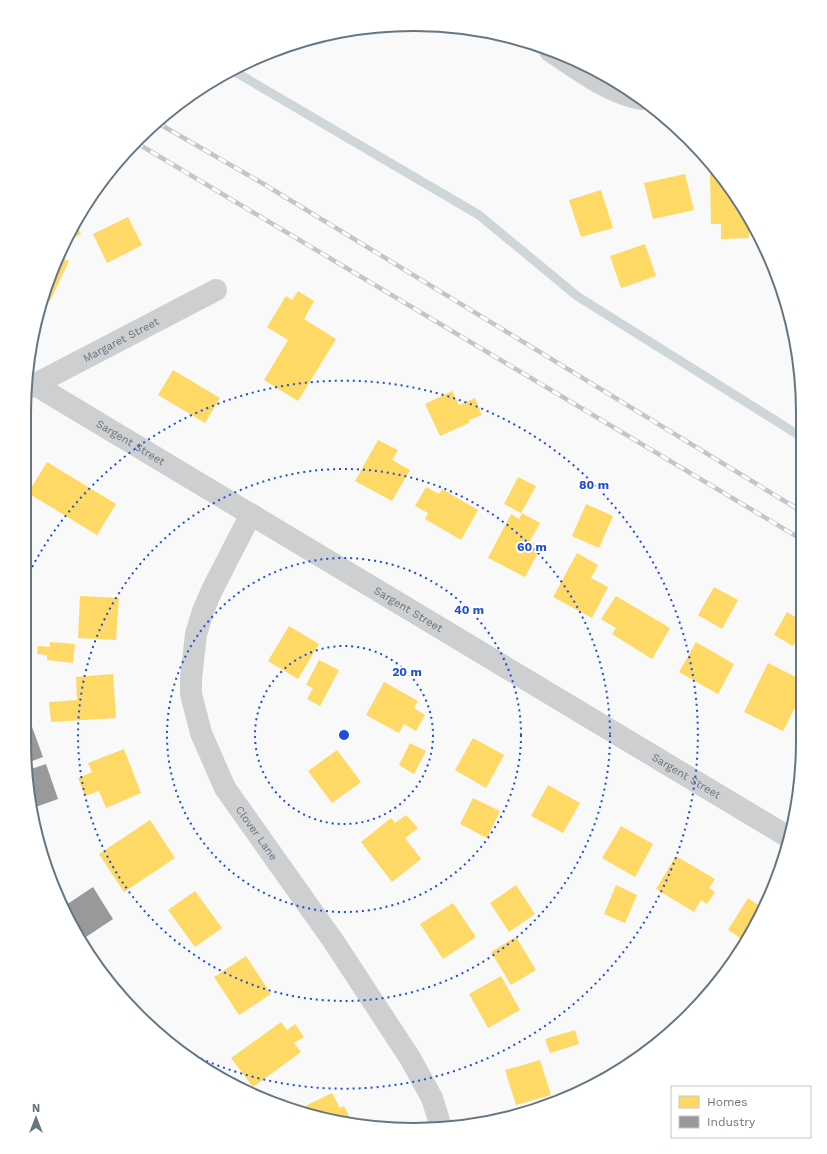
<svg xmlns="http://www.w3.org/2000/svg" width="827" height="1154" font-family="'Work Sans',sans-serif">
<rect width="100%" height="100%" fill="#f9f9f9"/>
<!-- homes -->
<path fill="#ffd966" d="M 714,168 L 749,225 L 749,238 L 721,239 L 721,224 L 711,224 L 710,174 L 714,174 Z
M 685,174 L 694,210 L 653,219 L 644,183 Z
M 601,190 L 613,228 L 581,237 L 569,200 Z
M 128,217 L 142,245 L 107,263 L 93,234 Z
M 75,222 L 81,234 L 65,242 Z
M 645,244 L 656,276 L 621,288 L 610,256 Z
M 58,256 L 69,261 L 50,301 L 44,298 Z
M 298,291 L 314,301 L 304,319 L 336,339 L 298,401 L 264,380 L 288,340 L 267,327 L 286,296 L 292,300 Z
M 173,370 L 220,398 L 205,423 L 158,395 Z
M 452,391 L 459,405 L 475,398 L 482,415 L 469,420 L 469,423 L 440,436 L 425,404 Z
M 378,440 L 398,450 L 392,460 L 410,470 L 392,501 L 355,481 Z
M 47,462 L 116,504 L 97,535 L 28,493 Z
M 518,477 L 536,486 L 521,513 L 504,504 Z
M 426,487 L 439,494 L 442,489 L 478,510 L 461,540 L 425,519 L 428,513 L 415,506 Z
M 586,504 L 613,516 L 599,548 L 572,536 Z
M 522,513 L 540,523 L 530,541 L 541,547 L 525,577 L 488,558 L 511,514 L 519,519 Z
M 577,553 L 598,565 L 591,578 L 608,587 L 592,618 L 553,597 Z
M 714,587 L 738,600 L 722,629 L 698,615 Z
M 80,596 L 119,598 L 116,640 L 78,638 Z
M 616,596 L 670,628 L 652,659 L 612,634 L 616,628 L 601,619 Z
M 787,612 L 801,621 L 801,632 L 793,646 L 774,635 Z
M 289,626 L 319,644 L 298,679 L 268,661 Z
M 50,642 L 75,644 L 73,663 L 47,660 L 47,655 L 37,654 L 38,646 L 50,647 Z
M 696,642 L 734,664 L 718,694 L 679,672 Z
M 319,660 L 339,670 L 320,706 L 307,699 L 313,688 L 306,685 Z
M 768,663 L 802,680 L 802,694 L 783,731 L 744,712 Z
M 113,674 L 116,718 L 51,722 L 49,702 L 77,700 L 76,677 Z
M 384,682 L 418,701 L 414,708 L 425,715 L 416,731 L 404,724 L 399,733 L 366,715 Z
M 473,738 L 504,755 L 486,788 L 455,770 Z
M 410,743 L 426,751 L 414,774 L 399,765 Z
M 124,749 L 141,793 L 106,808 L 99,791 L 85,796 L 78,778 L 92,772 L 88,763 Z
M 337,750 L 361,782 L 332,803 L 308,771 Z
M 548,785 L 580,803 L 563,833 L 531,816 Z
M 473,798 L 500,811 L 487,838 L 460,824 Z
M 406,815 L 418,828 L 405,838 L 421,859 L 392,882 L 361,842 L 391,818 L 395,823 Z
M 150,820 L 175,858 L 124,892 L 99,854 Z
M 621,826 L 653,844 L 635,877 L 602,858 Z
M 676,856 L 715,879 L 709,888 L 715,892 L 707,904 L 701,900 L 694,912 L 656,889 Z
M 516,885 L 535,914 L 509,932 L 490,903 Z
M 616,885 L 637,895 L 625,923 L 604,914 Z
M 195,891 L 222,928 L 195,947 L 168,910 Z
M 748,898 L 764,909 L 745,941 L 728,930 Z
M 453,903 L 476,937 L 443,959 L 420,924 Z
M 516,937 L 536,970 L 511,985 L 491,952 Z
M 246,956 L 271,994 L 239,1015 L 214,977 Z
M 501,976 L 520,1010 L 488,1028 L 469,994 Z
M 281,1022 L 287,1030 L 295,1024 L 304,1037 L 294,1043 L 301,1052 L 253,1087 L 231,1058 Z
M 575,1030 L 579,1044 L 550,1053 L 545,1039 Z
M 540,1060 L 551,1095 L 516,1105 L 505,1070 Z
M 332,1093 L 340,1108 L 344,1106 L 353,1124 L 301,1108 Z"/>
<!-- industry -->
<path fill="#999" d="M 31,724 L 43,757 L 27,763 L 24,726 Z
M 46,764 L 58,799 L 33,808 L 28,770 Z
M 93,887 L 113,919 L 86,937 L 66,905 Z"/>
<g fill="none" stroke-linecap="round" stroke-linejoin="round">
<!-- stream -->
<path stroke="#ced6d9" stroke-width="9" d="M 232,70 L 479,215 L 577,296 L 800,436"/>
<!-- street -->
<g stroke="#cecfd0" stroke-width="22">
<path d="M 550,51 C 578,69 609,94 642,99"/>
<path id="s1" d="M 27,380 L 790,838"/>
<path id="s2" d="M 26,389 L 216,290"/>
<path id="s3" d="M 251,514 L 212,590 L 203,611 L 196,634 L 191,679 L 191,694 L 201,733 L 225,788 L 334,942 L 410,1058 L 432,1098 L 441,1127"/>
</g>
<!-- rail casing -->
<g stroke="#c3c5c6" stroke-width="4.5">
<path id="rail" d="M 156,122 L 262,183 L 801,511
M 135,142 L 801,539"/>
</g>
<!-- rail -->
<use href="#rail" stroke="#fff" stroke-width="3" stroke-dasharray="9" stroke-linecap="butt"/>
</g>
<!-- distance rings -->
<g fill="none" stroke="#1d4ed8" stroke-width="2" stroke-dasharray="2 4">
<circle cx="344" cy="735" r="89"/>
<circle cx="344" cy="735" r="177"/>
<circle cx="344" cy="735" r="266"/>
<path d="M24 583A354 354 0 1 1 181 1049"/>
</g>
<g text-anchor="middle" dominant-baseline="central" stroke-width="4" stroke-linejoin="round" paint-order="stroke">
<!-- street labels -->
<g font-size="11" fill="#657683" stroke="#fff">
<text stroke="none"><textPath href="#s2" startOffset="107">Margaret Street</textPath></text>
<text stroke="none"><textPath href="#s1" startOffset="121">Sargent Street</textPath></text>
<text stroke="none"><textPath href="#s1" startOffset="445">Sargent Street</textPath></text>
<text stroke="none"><textPath href="#s1" startOffset="769">Sargent Street</textPath></text>
<text stroke="none"><textPath href="#s3" startOffset="348">Clover Lane</textPath></text>
</g>
</g>
<!-- crop -->
<path d="M0 0H827V1154H0ZM413 31H414A382 382 0 0 1 796 413V741A382 382 0 0 1 414 1123H413A382 382 0 0 1 31 741V413A382 382 0 0 1 413 31Z" fill="#fff" fill-rule="evenodd"/>
<path fill="none" stroke="#657683" stroke-width="2" d="M413 31H414A382 382 0 0 1 796 413V741A382 382 0 0 1 414 1123H413A382 382 0 0 1 31 741V413A382 382 0 0 1 413 31Z"/>
<circle cx="344" cy="735" r="6" fill="#1d4ed8" stroke="#fff" stroke-width="2"/>
<g font-size="12" text-anchor="middle" font-weight="bold" fill="#1d4ed8" stroke="#fff" stroke-width="4" stroke-linejoin="round" paint-order="stroke">
<text x="594" y="489">80 m</text>
<text x="532" y="551">60 m</text>
<text x="469" y="614">40 m</text>
<text x="407" y="676">20 m</text>
</g>
<!-- legend -->
<rect x="671" y="1086" width="140" height="52" fill="#ffffff" stroke="#c1c8cd"/>
<rect x="679" y="1096" width="20" height="12" fill="#ffd966" stroke="#c1c8cd"/>
<text x="707" y="1106" font-size="12" fill="#657683">Homes</text>
<rect x="679" y="1116" width="20" height="12" fill="#999999" stroke="#c1c8cd"/>
<text x="707" y="1126" font-size="12" fill="#657683">Industry</text>
<!-- north arrow -->
<g transform="translate(36 1118)" stroke="#ffffff" stroke-width="3" paint-order="stroke">
<path d="M0-3L7 15L0 10L-7 15Z" fill="#657683"/>
<text y="-6" font-size="11" font-weight="bold" text-anchor="middle" fill="#657683">N</text>
</g>
</svg>
